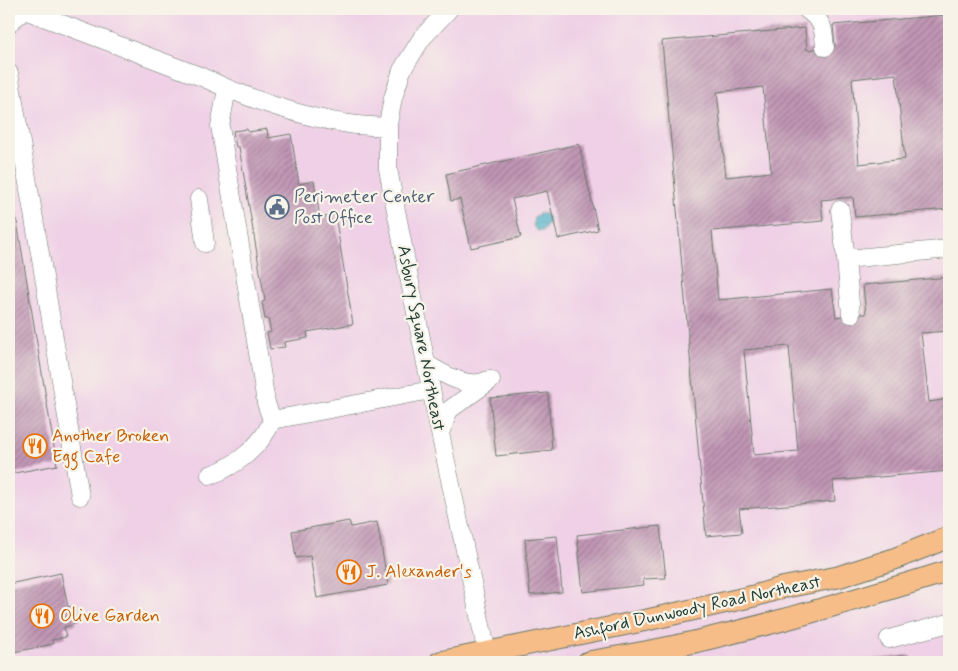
<svg xmlns="http://www.w3.org/2000/svg" width="958" height="671" font-family="Mynerve,sans-serif">
<defs>
<pattern id="water-ripples" width="26" height="14" patternUnits="userSpaceOnUse" patternTransform="scale(1.25)"><rect width="26" height="14" fill="#49adc8"/><path d="M2 4q2-2 4 0t4 0M15 11q2-2 4 0t4 0" fill="none" stroke="#3c8ea3"/></pattern>
<pattern id="building-hatch" width="6" height="6" patternUnits="userSpaceOnUse" patternTransform="scale(1.25)"><rect width="6" height="6" fill="#c196b5"/><path d="M-1 1l2-2M0 6l6-6M5 7l2-2" fill="none" stroke="#9c7c94"/></pattern>
</defs>
<rect width="100%" height="100%" fill="#f7f3e8"/>
<filter id="ink" filterUnits="userSpaceOnUse"><feTurbulence type="fractalNoise" baseFrequency=".02" numOctaves="2"/><feDisplacementMap in="SourceGraphic" scale="10" xChannelSelector="R" yChannelSelector="G"/><feConvolveMatrix kernelMatrix="1 2 1 2 8 2 1 2 1" color-interpolation-filters="sRGB"/></filter>
<filter id="wash" filterUnits="userSpaceOnUse"><feTurbulence type="fractalNoise" baseFrequency=".0096" numOctaves="4" result="noise"/><feDisplacementMap in="SourceGraphic" scale="20" xChannelSelector="R" yChannelSelector="G"/><feGaussianBlur stdDeviation="1.12" result="paint"/><feColorMatrix in="noise" values="0 0 0 0 0 0 0 0 0 0 0 0 0 0 0 0 0 1.4 0 .05"/><feComposite in="paint" operator="in"/></filter>
<g filter="url(#wash)">
<rect width="100%" height="100%" fill="#f5e9d5"/>
<!-- built -->
<path fill="#efd0e6" d="M 9,9 L 949,9 L 949,662 L 9,662 Z"/>
<!-- water -->
<path fill="url(#water-ripples)" stroke="#34757e" d="M 541,213 L 545,214 L 549,218 L 548,223 L 543,231 L 538,231 C 532,227 533,224 534,217 Z"/>
<g id="blocks">
<!-- building -->
<path fill="url(#building-hatch)" fill-rule="evenodd" d="M 946,15 L 949,48 L 949,209 L 855,217 L 853,197 L 821,200 L 823,221 L 712,231 L 718,300 L 832,289 L 836,317 L 851,314 L 866,314 L 863,285 L 949,277 L 949,331 L 921,333 L 929,402 L 949,399 L 949,471 L 833,481 L 835,501 L 739,509 L 742,533 L 706,536 L 662,41 L 805,28 L 807,50 L 835,46 L 833,25 ZM 896,74 L 905,159 L 859,164 L 852,79 ZM 763,87 L 771,172 L 726,177 L 717,92 ZM 789,346 L 798,451 L 754,455 L 744,350 Z
M 247,129 L 248,132 L 267,129 L 268,138 L 291,134 L 299,184 L 314,181 L 320,218 L 335,215 L 353,324 L 307,332 L 308,338 L 284,342 L 285,347 L 270,349 L 267,333 L 271,332 L 268,319 L 265,319 L 262,302 L 265,301 L 239,147 L 236,147 L 233,131 Z
M 579,144 L 598,230 L 558,239 L 547,191 L 512,199 L 521,237 L 471,248 L 460,199 L 451,201 L 446,174 Z
M 10,179 L 57,465 L 9,474 L 9,180 Z
M 548,393 L 552,450 L 496,456 L 490,398 Z
M 349,521 L 351,527 L 377,522 L 388,585 L 317,598 L 310,556 L 296,558 L 292,531 Z
M 660,526 L 666,578 L 643,579 L 644,585 L 583,592 L 577,535 Z
M 557,536 L 562,592 L 530,595 L 525,539 Z
M 61,573 L 68,607 L 73,606 L 76,624 L 64,627 L 66,637 L 52,640 L 53,644 L 9,653 L 9,584 Z
M 909,655 L 910,662 L 858,662 L 858,661 Z"/>
</g>
</g>
<g filter="url(#ink)">
<use href="#blocks" fill-opacity="0" stroke="#6a796c" stroke-width="1"/>
<g fill="none" stroke-linecap="round" stroke-linejoin="round">
<!-- minor casing -->
<g stroke="#6a796c" stroke-width="19">
<path id="minor" d="M 449,9 L 422,38 L 402,70 L 393,98 L 388,124 L 388,169 L 406,262 L 437,419 L 487,653 L 485,662
M 806,9 C 824,23 823,26 825,47
M 9,24 L 11,21 L 25,10 L 202,77 C 246,98 301,117 349,124 C 362,126 375,126 388,127
M 9,73 L 43,271 L 80,496
M 199,199 L 205,243
M 840,210 L 846,259 L 851,314
M 846,259 L 949,249
M 426,364 C 439,371 457,383 472,383 C 477,384 483,382 488,380
M 272,420 L 431,390
M 440,433 L 449,410 L 491,380
M 210,475 C 235,467 263,445 272,420 L 266,403 L 261,371 L 220,126 L 227,89
M 889,639 L 949,623"/>
</g>
<!-- major casing -->
<g stroke="#6a796c" stroke-width="23">
<path id="major" d="M 440,662 L 647,620 L 754,596 L 781,588 L 838,577 L 894,559 L 949,537
M 588,662 C 632,655 676,647 719,636 C 796,618 873,594 949,571"/>
</g>
<!-- minor -->
<use href="#minor" stroke="#fff" stroke-width="18"/>
<!-- major -->
<use href="#major" stroke="#f7bd88" stroke-width="21"/>
</g>
</g>
<!-- icons -->
<defs>
<g id="civic-ring" transform="scale(1.25)"><circle r="9.5" fill="#f7f3e8" stroke="#5c6f8a" stroke-width="1.5"/><path d="M-.6-6.5H3V-4.5H.6V-3L4-1V1h2V6H-6V1h2V-1L-.6-3ZM-1.2 2.5V6h2.4V2.5Z" fill="#5c6f8a"/></g>
<g id="restaurant-ring" transform="scale(1.25)"><circle r="9.5" fill="#f7f3e8" stroke="#e8710a" stroke-width="1.5"/><path d="M-5-6h1v4h1v-4h1v4h1v-4h1v5L-1.5 .5V6h-2V.5L-5-1ZM5-6V6H3V1.5H1.5Q1.5-4 5-6Z" fill="#e8710a"/></g>
</defs>
<g fill-rule="evenodd">
<use href="#civic-ring" x="277" y="207"/>
<use href="#restaurant-ring" x="35" y="446"/>
<use href="#restaurant-ring" x="349" y="572"/>
<use href="#restaurant-ring" x="42" y="616"/>
</g>
<g text-anchor="middle" dominant-baseline="central" stroke-width="4.5" stroke-linejoin="round" paint-order="stroke">
<!-- service labels -->
<g font-size="18" fill="#4e5e75" stroke="#f7f3e8" text-anchor="start">
<text x="294" y="197">Perimeter Center<tspan x="294" dy="21">Post Office</tspan></text>
</g>
<!-- street labels -->
<g font-size="18" fill="#1f3d34" stroke="#f7f3e8">
<text transform="translate(421 338) rotate(79)">Asbury Square Northeast</text>
<text transform="translate(697 608) rotate(-12)">Ashford Dunwoody Road Northeast</text>
</g>
<!-- food labels -->
<g font-size="18" fill="#c56008" stroke="#f7f3e8" text-anchor="start">
<text x="52" y="436">Another Broken<tspan x="52" dy="21">Egg Cafe</tspan></text>
<text x="366" y="572">J. Alexander's</text>
<text x="60" y="616">Olive Garden</text>
</g>
</g>
<!-- margin -->
<rect width="958" height="671" fill="none" stroke="#f7f3e8" stroke-width="30"/>
</svg>
